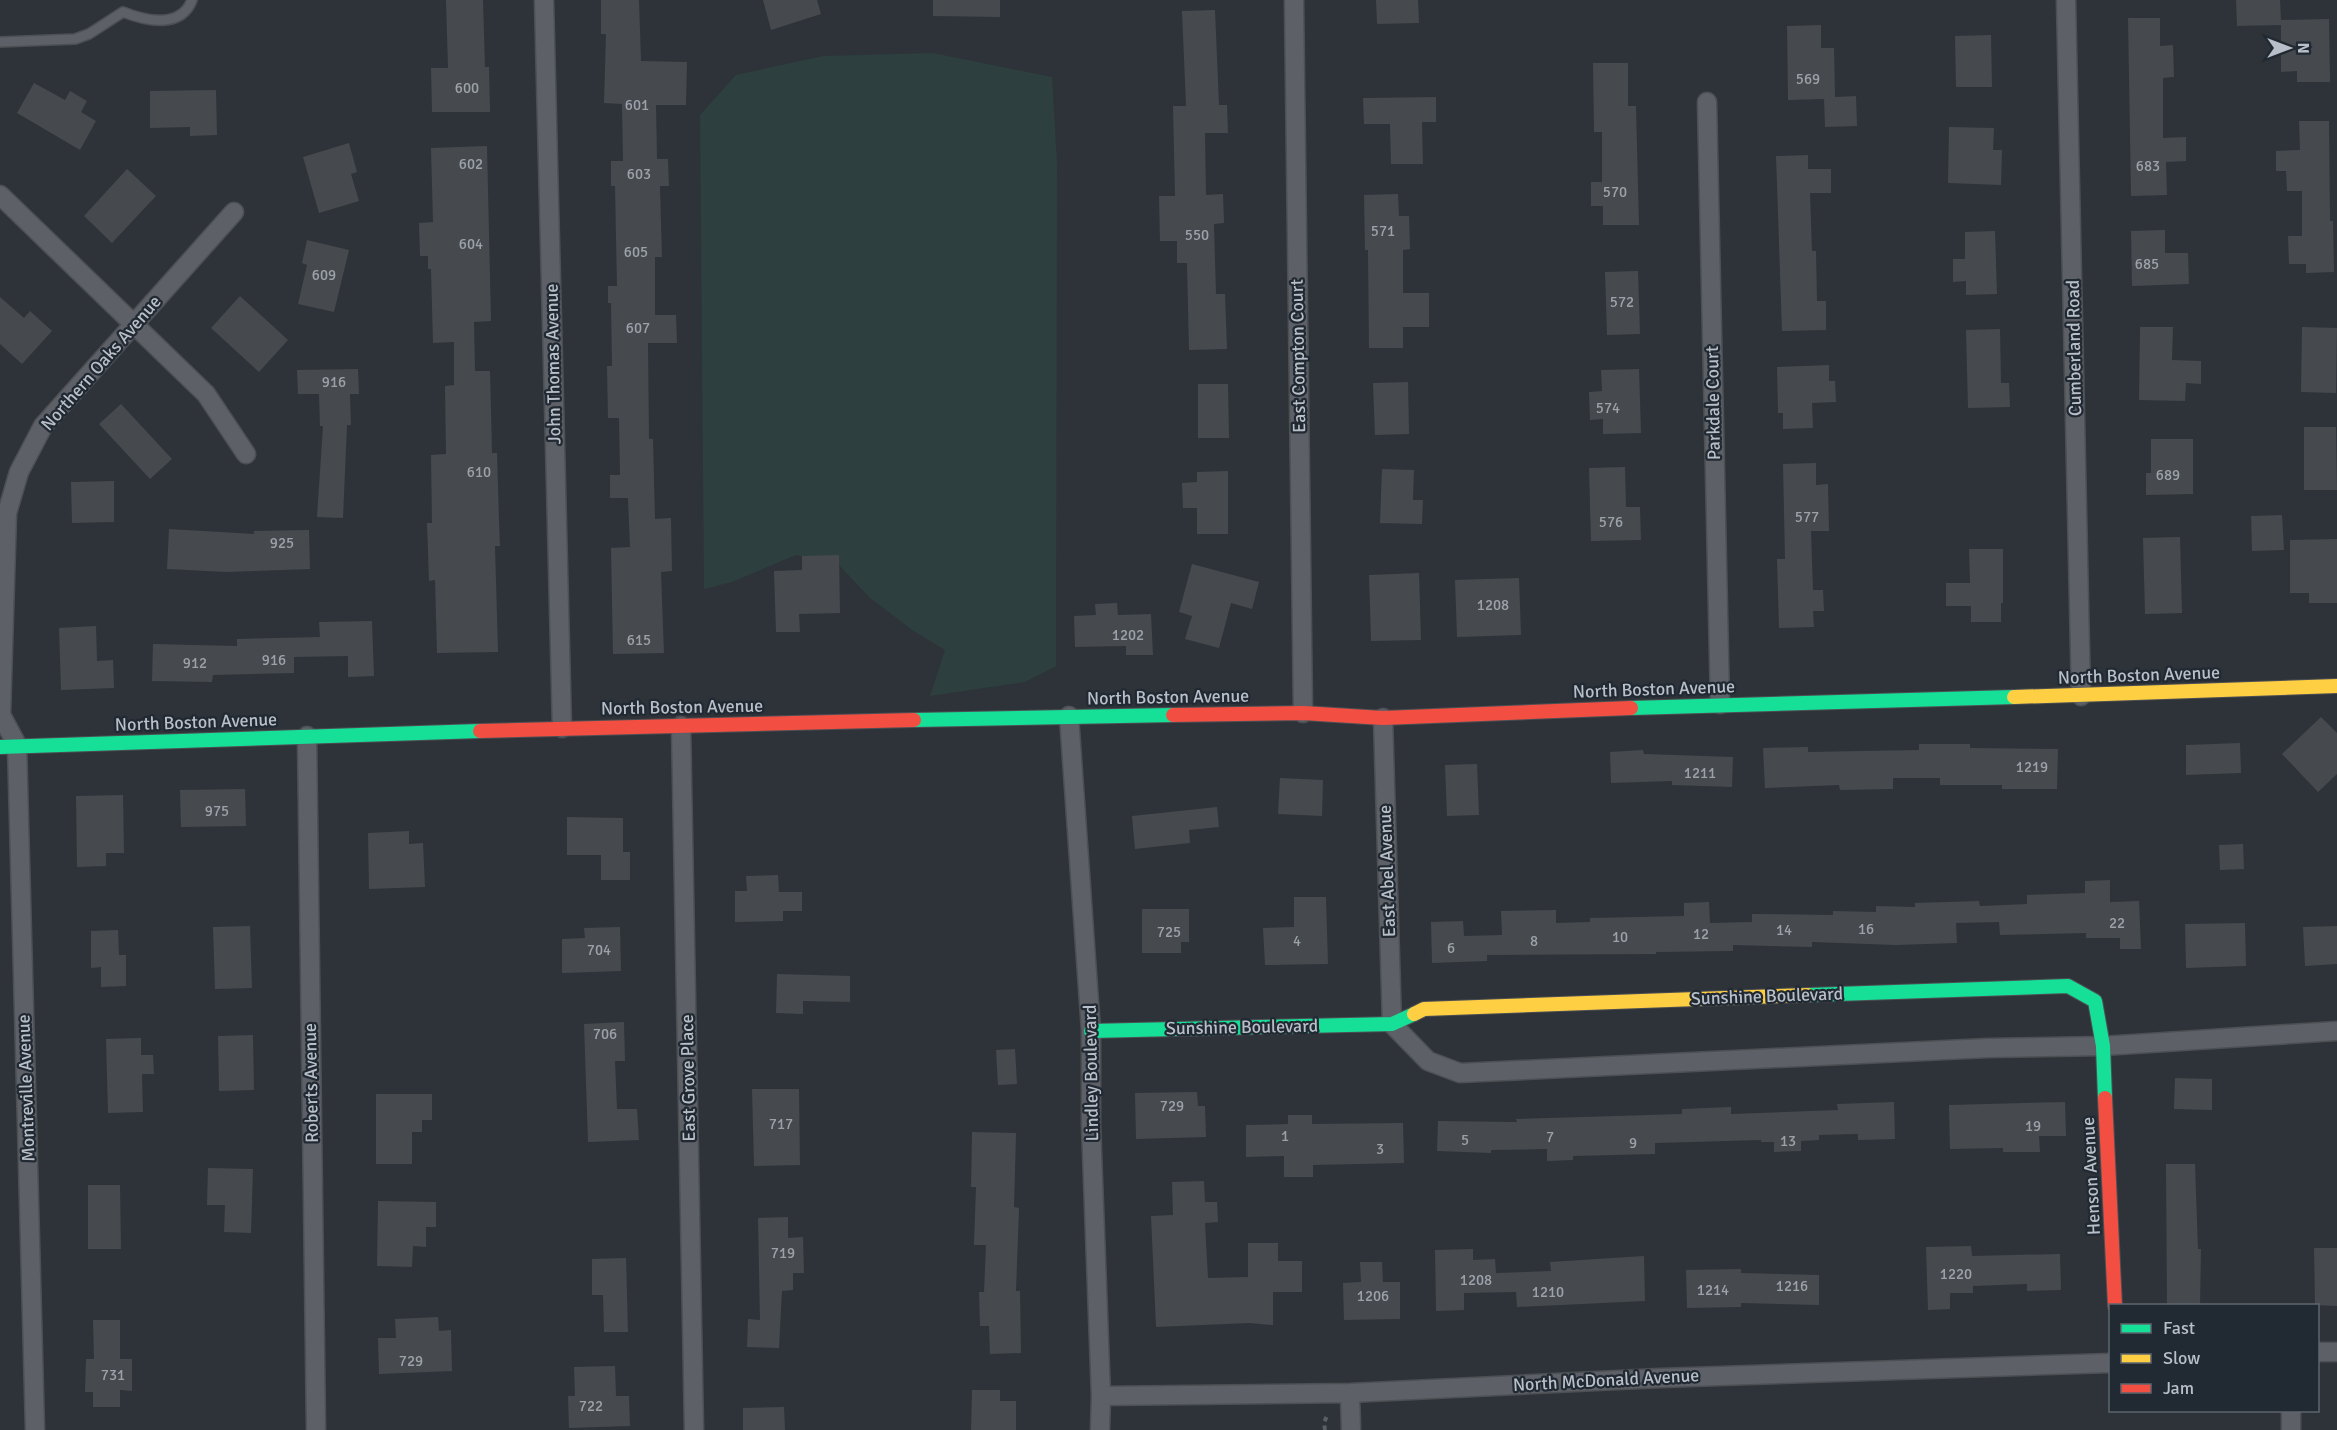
<svg xmlns="http://www.w3.org/2000/svg" width="2337" height="1430" font-family="Signika,sans-serif">
<rect width="100%" height="100%" fill="#2e3339"/>
<!-- green -->
<path fill="#2d3f3f" d="M 933,53 L 1052,77 L 1057,163 L 1056,666 L 1025,682 L 930,696 L 945,650 L 912,630 L 869,597 L 838,564 L 796,555 L 732,582 L 704,589 L 700,115 L 736,75 L 823,56 Z"/>
<!-- building -->
<path fill="#464a4e" d="M 446,0 L 483,0 L 485,67 L 489,67 L 490,112 L 432,112 L 431,68 L 448,68 Z
M 601,0 L 639,0 L 641,61 L 687,62 L 686,105 L 656,105 L 657,159 L 668,159 L 669,186 L 660,186 L 662,257 L 655,257 L 655,315 L 676,315 L 677,343 L 648,343 L 649,439 L 653,439 L 655,519 L 671,518 L 672,571 L 661,572 L 664,653 L 613,654 L 611,548 L 630,547 L 628,498 L 610,498 L 610,475 L 620,475 L 619,418 L 608,418 L 607,366 L 612,366 L 611,303 L 608,303 L 608,286 L 617,286 L 615,186 L 611,186 L 611,161 L 623,161 L 622,104 L 604,103 L 606,34 L 601,34 Z
M 763,0 L 817,0 L 821,14 L 771,30 Z
M 933,0 L 1000,0 L 1000,17 L 933,16 Z
M 1376,0 L 1418,0 L 1419,23 L 1377,24 Z
M 2236,0 L 2280,0 L 2281,20 L 2329,19 L 2330,82 L 2297,82 L 2297,71 L 2281,72 L 2281,25 L 2237,26 Z
M 1215,10 L 1219,105 L 1227,105 L 1228,133 L 1205,133 L 1206,195 L 1223,194 L 1224,223 L 1214,224 L 1216,294 L 1225,294 L 1227,349 L 1189,350 L 1187,263 L 1177,263 L 1177,241 L 1160,241 L 1159,196 L 1175,196 L 1173,106 L 1186,106 L 1182,11 Z
M 2128,18 L 2160,18 L 2160,46 L 2173,45 L 2174,77 L 2163,78 L 2163,138 L 2186,137 L 2186,161 L 2166,162 L 2167,195 L 2131,196 Z
M 1821,25 L 1821,48 L 1834,48 L 1835,97 L 1856,96 L 1857,126 L 1825,127 L 1824,99 L 1788,100 L 1787,26 Z
M 1991,35 L 1992,87 L 1956,87 L 1955,36 Z
M 1593,63 L 1628,63 L 1628,106 L 1636,106 L 1639,225 L 1603,225 L 1603,206 L 1591,206 L 1591,182 L 1602,182 L 1602,132 L 1594,132 Z
M 34,83 L 65,100 L 70,91 L 87,101 L 81,112 L 96,121 L 80,150 L 17,113 Z
M 216,90 L 217,135 L 190,136 L 190,127 L 150,128 L 150,91 Z
M 1436,97 L 1436,122 L 1422,122 L 1423,164 L 1391,164 L 1390,124 L 1364,124 L 1363,98 Z
M 2299,121 L 2329,121 L 2330,221 L 2333,221 L 2334,272 L 2306,273 L 2306,264 L 2289,264 L 2288,236 L 2302,236 L 2302,191 L 2287,191 L 2286,171 L 2276,171 L 2276,151 L 2300,150 Z
M 1949,127 L 1994,128 L 1993,150 L 2002,150 L 2001,185 L 1948,183 Z
M 349,143 L 357,172 L 351,174 L 359,201 L 319,213 L 303,157 Z
M 487,146 L 491,321 L 474,322 L 475,371 L 490,371 L 492,453 L 497,453 L 499,521 L 500,546 L 495,546 L 498,652 L 437,653 L 435,580 L 429,581 L 427,523 L 432,523 L 431,455 L 446,454 L 445,386 L 454,385 L 454,342 L 433,343 L 431,269 L 428,269 L 428,256 L 420,256 L 419,223 L 433,222 L 431,148 Z
M 1808,155 L 1808,169 L 1831,169 L 1831,193 L 1810,193 L 1812,251 L 1816,251 L 1817,301 L 1826,301 L 1826,330 L 1782,331 L 1776,156 Z
M 127,169 L 156,196 L 112,243 L 84,216 Z
M 1398,194 L 1399,216 L 1409,216 L 1410,249 L 1403,250 L 1403,293 L 1429,293 L 1429,327 L 1403,327 L 1403,348 L 1369,348 L 1368,250 L 1365,250 L 1364,195 Z
M 2165,230 L 2165,253 L 2188,253 L 2189,284 L 2132,286 L 2131,231 Z
M 1995,231 L 1997,294 L 1966,295 L 1966,281 L 1953,282 L 1953,259 L 1965,259 L 1965,232 Z
M 307,240 L 349,250 L 334,312 L 298,304 L 307,265 L 302,263 Z
M 1638,271 L 1640,334 L 1607,335 L 1605,272 Z
M 240,296 L 288,340 L 259,372 L 211,328 Z
M 0,297 L 24,318 L 30,311 L 52,331 L 22,364 L 0,344 Z
M 2140,327 L 2173,327 L 2172,360 L 2201,361 L 2201,384 L 2186,383 L 2185,401 L 2139,400 Z
M 2302,327 L 2337,328 L 2336,393 L 2301,392 Z
M 2000,329 L 2001,383 L 2009,383 L 2010,407 L 1968,408 L 1966,330 Z
M 1829,365 L 1829,381 L 1835,381 L 1836,402 L 1812,403 L 1813,428 L 1783,429 L 1783,413 L 1778,413 L 1777,367 Z
M 358,369 L 359,394 L 350,394 L 351,425 L 347,425 L 343,518 L 317,517 L 323,426 L 320,426 L 319,394 L 298,394 L 297,370 Z
M 1639,369 L 1641,433 L 1603,434 L 1603,419 L 1590,420 L 1589,392 L 1602,391 L 1601,370 Z
M 1408,382 L 1409,434 L 1375,435 L 1373,383 Z
M 1198,384 L 1228,384 L 1229,438 L 1198,438 Z
M 121,404 L 172,459 L 150,479 L 99,424 Z
M 2304,427 L 2336,427 L 2337,490 L 2304,490 Z
M 2151,439 L 2193,439 L 2193,494 L 2146,495 L 2146,473 L 2151,473 Z
M 1816,463 L 1816,485 L 1828,484 L 1829,531 L 1811,531 L 1813,590 L 1823,590 L 1824,611 L 1813,611 L 1814,627 L 1779,628 L 1777,559 L 1785,559 L 1783,464 Z
M 1625,467 L 1626,507 L 1640,507 L 1641,540 L 1591,541 L 1589,468 Z
M 1382,469 L 1414,470 L 1413,500 L 1423,500 L 1422,524 L 1380,523 Z
M 1228,471 L 1228,534 L 1197,534 L 1197,508 L 1183,508 L 1182,483 L 1197,482 L 1197,472 Z
M 114,481 L 114,522 L 72,523 L 71,482 Z
M 2282,515 L 2284,550 L 2252,551 L 2251,516 Z
M 169,529 L 254,534 L 254,531 L 309,530 L 310,569 L 226,572 L 167,569 Z
M 2180,537 L 2182,613 L 2145,614 L 2143,538 Z
M 2337,539 L 2337,603 L 2309,603 L 2309,593 L 2290,593 L 2290,540 Z
M 1969,549 L 2003,549 L 2003,603 L 2001,603 L 2001,622 L 1971,622 L 1971,606 L 1946,606 L 1946,583 L 1970,583 Z
M 839,555 L 840,613 L 799,614 L 800,632 L 776,632 L 774,571 L 802,570 L 802,556 Z
M 1192,564 L 1259,582 L 1252,609 L 1231,603 L 1219,648 L 1185,639 L 1192,616 L 1179,612 Z
M 1419,573 L 1421,640 L 1371,641 L 1369,575 Z
M 1519,578 L 1521,635 L 1457,637 L 1455,580 Z
M 1117,603 L 1118,615 L 1151,614 L 1153,655 L 1126,655 L 1126,646 L 1075,647 L 1074,616 L 1096,615 L 1095,604 Z
M 372,621 L 374,676 L 348,677 L 348,656 L 294,657 L 294,673 L 213,675 L 212,682 L 152,681 L 153,644 L 237,646 L 237,639 L 320,637 L 319,622 Z
M 96,626 L 97,661 L 113,660 L 114,688 L 61,690 L 59,628 Z
M 2321,717 L 2337,733 L 2337,774 L 2318,792 L 2282,754 Z
M 2240,743 L 2241,773 L 2186,775 L 2186,745 Z
M 1919,744 L 1970,744 L 1970,748 L 2058,749 L 2057,789 L 2002,789 L 2002,785 L 1940,785 L 1940,778 L 1893,778 L 1893,789 L 1840,790 L 1839,785 L 1765,788 L 1763,748 L 1808,747 L 1808,752 L 1919,750 Z
M 1643,750 L 1644,754 L 1733,757 L 1732,787 L 1672,785 L 1672,781 L 1611,783 L 1610,752 Z
M 1477,764 L 1479,815 L 1447,816 L 1445,765 Z
M 1280,778 L 1323,780 L 1322,816 L 1278,814 Z
M 245,789 L 246,826 L 181,827 L 180,790 Z
M 123,795 L 124,853 L 106,853 L 106,866 L 77,867 L 76,796 Z
M 1217,807 L 1219,827 L 1189,830 L 1190,843 L 1135,849 L 1132,816 Z
M 567,817 L 623,818 L 623,852 L 630,852 L 630,880 L 601,880 L 601,855 L 567,855 Z
M 409,831 L 409,844 L 423,843 L 425,887 L 369,889 L 368,833 Z
M 2243,844 L 2244,869 L 2220,870 L 2219,845 Z
M 778,875 L 779,892 L 802,892 L 802,911 L 783,911 L 783,921 L 735,922 L 735,891 L 747,891 L 746,876 Z
M 2110,880 L 2110,902 L 2139,901 L 2141,949 L 2120,949 L 2120,938 L 2086,938 L 2086,933 L 2000,935 L 1999,922 L 1956,923 L 1957,943 L 1896,945 L 1812,942 L 1812,947 L 1733,945 L 1733,951 L 1656,952 L 1656,954 L 1487,955 L 1487,961 L 1432,963 L 1431,922 L 1463,921 L 1464,936 L 1502,935 L 1501,911 L 1556,910 L 1556,923 L 1590,922 L 1590,918 L 1684,916 L 1684,903 L 1709,902 L 1710,923 L 1752,922 L 1752,914 L 1833,915 L 1833,911 L 1876,912 L 1876,906 L 1915,907 L 1915,903 L 1979,901 L 1980,906 L 2027,904 L 2027,895 L 2085,893 L 2085,881 Z
M 1294,897 L 1326,897 L 1328,964 L 1265,965 L 1263,928 L 1294,927 Z
M 1142,909 L 1189,909 L 1189,942 L 1181,942 L 1181,953 L 1142,953 Z
M 2245,923 L 2246,966 L 2186,968 L 2185,924 Z
M 250,926 L 252,988 L 215,989 L 213,927 Z
M 2337,926 L 2337,964 L 2305,966 L 2303,927 Z
M 620,927 L 621,971 L 562,973 L 562,939 L 585,938 L 584,928 Z
M 118,930 L 119,955 L 126,955 L 126,986 L 101,987 L 101,967 L 91,968 L 91,931 Z
M 777,974 L 850,976 L 850,1002 L 803,1001 L 803,1014 L 776,1013 Z
M 624,1022 L 625,1061 L 615,1061 L 617,1109 L 637,1109 L 639,1140 L 588,1142 L 584,1024 Z
M 253,1035 L 254,1090 L 219,1091 L 218,1036 Z
M 141,1038 L 141,1055 L 153,1055 L 154,1074 L 142,1074 L 143,1112 L 108,1113 L 106,1039 Z
M 1015,1049 L 1017,1084 L 998,1085 L 996,1050 Z
M 2175,1078 L 2212,1079 L 2212,1110 L 2174,1109 Z
M 752,1089 L 799,1089 L 800,1165 L 754,1166 Z
M 1197,1092 L 1198,1106 L 1205,1106 L 1206,1137 L 1136,1139 L 1135,1093 Z
M 376,1094 L 432,1094 L 432,1120 L 422,1120 L 422,1132 L 412,1132 L 412,1164 L 376,1164 Z
M 1894,1102 L 1895,1139 L 1858,1140 L 1858,1134 L 1819,1135 L 1819,1140 L 1801,1141 L 1801,1151 L 1774,1152 L 1774,1142 L 1761,1142 L 1761,1140 L 1655,1143 L 1655,1154 L 1573,1156 L 1573,1160 L 1547,1161 L 1547,1149 L 1491,1150 L 1491,1153 L 1437,1151 L 1438,1121 L 1517,1122 L 1516,1119 L 1682,1114 L 1682,1109 L 1731,1107 L 1731,1114 L 1838,1110 L 1837,1104 Z
M 2065,1102 L 2066,1136 L 2039,1136 L 2040,1152 L 2003,1152 L 2003,1148 L 1950,1149 L 1949,1105 Z
M 1288,1115 L 1312,1115 L 1312,1124 L 1403,1123 L 1404,1163 L 1313,1165 L 1313,1177 L 1284,1177 L 1284,1156 L 1246,1157 L 1246,1125 L 1288,1124 Z
M 972,1132 L 1016,1133 L 1014,1207 L 1019,1208 L 1016,1291 L 1020,1291 L 1021,1353 L 990,1354 L 989,1326 L 980,1326 L 979,1292 L 984,1292 L 986,1245 L 974,1245 L 976,1187 L 971,1187 Z
M 2166,1164 L 2195,1164 L 2198,1249 L 2201,1249 L 2200,1305 L 2167,1305 Z
M 208,1168 L 253,1169 L 251,1233 L 224,1232 L 225,1205 L 207,1205 Z
M 1204,1181 L 1205,1202 L 1217,1202 L 1218,1222 L 1205,1223 L 1208,1278 L 1248,1277 L 1248,1243 L 1278,1243 L 1278,1261 L 1302,1261 L 1302,1292 L 1273,1292 L 1273,1325 L 1249,1323 L 1156,1327 L 1151,1216 L 1173,1215 L 1172,1182 Z
M 88,1185 L 120,1185 L 121,1249 L 88,1249 Z
M 378,1201 L 436,1202 L 436,1227 L 426,1227 L 426,1247 L 413,1246 L 412,1267 L 377,1266 Z
M 788,1217 L 788,1238 L 803,1237 L 804,1273 L 793,1273 L 793,1290 L 782,1291 L 779,1348 L 747,1347 L 748,1319 L 760,1320 L 758,1218 Z
M 1971,1246 L 1972,1256 L 2060,1254 L 2061,1290 L 2027,1291 L 2027,1284 L 1973,1286 L 1973,1293 L 1950,1293 L 1950,1309 L 1928,1310 L 1926,1247 Z
M 2314,1248 L 2337,1248 L 2337,1306 L 2315,1305 Z
M 1473,1249 L 1473,1260 L 1495,1259 L 1496,1273 L 1551,1271 L 1550,1262 L 1644,1256 L 1645,1301 L 1517,1307 L 1516,1292 L 1464,1293 L 1464,1310 L 1436,1311 L 1435,1250 Z
M 626,1258 L 628,1332 L 604,1332 L 603,1295 L 592,1295 L 592,1259 Z
M 1360,1262 L 1382,1262 L 1383,1282 L 1400,1282 L 1400,1319 L 1344,1320 L 1343,1283 L 1361,1282 Z
M 1741,1269 L 1741,1273 L 1819,1275 L 1819,1305 L 1741,1303 L 1741,1307 L 1687,1308 L 1686,1270 Z
M 438,1317 L 439,1331 L 451,1330 L 452,1371 L 379,1374 L 378,1338 L 396,1338 L 395,1319 Z
M 93,1320 L 120,1320 L 120,1359 L 132,1359 L 132,1391 L 120,1390 L 120,1407 L 93,1407 L 93,1392 L 85,1392 L 86,1359 L 94,1359 Z
M 615,1366 L 616,1396 L 629,1396 L 630,1426 L 569,1428 L 568,1396 L 575,1396 L 574,1367 Z
M 972,1390 L 1000,1390 L 1000,1401 L 1016,1401 L 1016,1430 L 971,1430 Z
M 784,1407 L 785,1430 L 743,1430 L 743,1408 Z"/>
<g fill="none" stroke-linecap="round" stroke-linejoin="round">
<!-- lane casing -->
<g stroke="#4c4f53" stroke-width="12">
<path id="lane" d="M 123,12 C 146,21 181,29 192,0
M 0,42 L 75,39 L 89,34 L 123,12"/>
</g>
<!-- street casing -->
<g stroke="#4c4f53" stroke-width="21">
<path id="street" d="M 544,0 L 562,728
M 1294,0 L 1303,713
M 2066,0 L 2081,696
M 1707,102 L 1720,704
M 0,195 L 206,394 L 246,454
M 1069,716 L 1091,1031 L 1091,1125 L 1101,1396 L 1100,1430
M 1383,718 L 1392,1024 L 1428,1061 L 1460,1073 L 1988,1048 L 2103,1046 L 2337,1031
M 681,726 L 694,1430
M 307,736 L 316,1430
M 2318,1352 L 2337,1352
M 1350,1393 L 1351,1430
M 1101,1396 L 1350,1393 L 1660,1378 L 2110,1363
M 35,1430 L 17,745 L 1,715 L 7,513 L 19,472 L 43,426 L 234,212
M 2291,1430 L 2291,1410"/>
</g>
<!-- fast casing -->
<g stroke="#4c4f53" stroke-width="16">
<path id="fast" d="M 1631,708 L 2014,697
M 914,720 L 1173,715
M 0,747 L 480,731
M 1808,995 L 2068,986 L 2095,1001 L 2103,1046 L 2105,1098
M 1091,1031 L 1392,1024 L 1414,1014"/>
</g>
<!-- slow casing -->
<g stroke="#4c4f53" stroke-width="16">
<path id="slow" d="M 2014,697 L 2337,686
M 1414,1014 L 1424,1009 L 1808,995"/>
</g>
<!-- jam casing -->
<g stroke="#4c4f53" stroke-width="16">
<path id="jam" d="M 1173,715 L 1303,713 L 1383,718 L 1631,708
M 480,731 L 914,720
M 2105,1098 L 2115,1306"/>
</g>
<!-- path -->
<path stroke="#5b6064" stroke-width="4" stroke-dasharray="4.5 4.5" stroke-linecap="butt" d="M 1325,1430 L 1324,1423 L 1328,1413"/>
<!-- lane -->
<use href="#lane" stroke="#5d6066" stroke-width="9"/>
<!-- street -->
<use href="#street" stroke="#5d6066" stroke-width="18"/>
<!-- fast -->
<use href="#fast" stroke="#16e098" stroke-width="14"/>
<!-- slow -->
<use href="#slow" stroke="#ffcf43" stroke-width="14"/>
<!-- jam -->
<use href="#jam" stroke="#f24e42" stroke-width="14"/>
</g>
<g text-anchor="middle" dominant-baseline="central" stroke-width="4.5" stroke-linejoin="round" paint-order="stroke">
<!-- number labels -->
<g font-size="15" fill="#9ca2aa">
<text x="1808" y="79">569</text>
<text x="467" y="88">600</text>
<text x="637" y="105">601</text>
<text x="471" y="164">602</text>
<text x="2148" y="166">683</text>
<text x="639" y="174">603</text>
<text x="1615" y="192">570</text>
<text x="1383" y="231">571</text>
<text x="1197" y="235">550</text>
<text x="471" y="244">604</text>
<text x="636" y="252">605</text>
<text x="2147" y="264">685</text>
<text x="324" y="275">609</text>
<text x="1622" y="302">572</text>
<text x="638" y="328">607</text>
<text x="334" y="382">916</text>
<text x="1608" y="408">574</text>
<text x="479" y="472">610</text>
<text x="2168" y="475">689</text>
<text x="1807" y="517">577</text>
<text x="1611" y="522">576</text>
<text x="282" y="543">925</text>
<text x="1493" y="605">1208</text>
<text x="1128" y="635">1202</text>
<text x="639" y="640">615</text>
<text x="274" y="660">916</text>
<text x="195" y="663">912</text>
<text x="2032" y="767">1219</text>
<text x="1700" y="773">1211</text>
<text x="217" y="811">975</text>
<text x="2117" y="923">22</text>
<text x="1866" y="929">16</text>
<text x="1784" y="930">14</text>
<text x="1169" y="932">725</text>
<text x="1701" y="934">12</text>
<text x="1620" y="937">10</text>
<text x="1297" y="941">4</text>
<text x="1534" y="941">8</text>
<text x="1451" y="948">6</text>
<text x="599" y="950">704</text>
<text x="605" y="1034">706</text>
<text x="1172" y="1106">729</text>
<text x="781" y="1124">717</text>
<text x="2033" y="1126">19</text>
<text x="1285" y="1136">1</text>
<text x="1550" y="1137">7</text>
<text x="1465" y="1140">5</text>
<text x="1788" y="1141">13</text>
<text x="1633" y="1143">9</text>
<text x="1380" y="1149">3</text>
<text x="783" y="1253">719</text>
<text x="1956" y="1274">1220</text>
<text x="1476" y="1280">1208</text>
<text x="1792" y="1286">1216</text>
<text x="1713" y="1290">1214</text>
<text x="1548" y="1292">1210</text>
<text x="1373" y="1296">1206</text>
<text x="411" y="1361">729</text>
<text x="113" y="1375">731</text>
<text x="591" y="1406">722</text>
</g>
<!-- street labels -->
<g font-size="18" fill="#b8bfc8" stroke="#212932">
<text transform="translate(2074 348) rotate(-91)">Cumberland Road</text>
<text transform="translate(1298 356) rotate(-91)">East Compton Court</text>
<text transform="translate(101 363) rotate(-49)">Northern Oaks Avenue</text>
<text transform="translate(553 364) rotate(-91)">John Thomas Avenue</text>
<text transform="translate(1713 403) rotate(-91)">Parkdale Court</text>
<text transform="translate(2139 675) rotate(-2)">North Boston Avenue</text>
<text transform="translate(1654 689) rotate(-2)">North Boston Avenue</text>
<text transform="translate(1168 697) rotate(-1)">North Boston Avenue</text>
<text transform="translate(682 707) rotate(-1)">North Boston Avenue</text>
<text transform="translate(196 722) rotate(-2)">North Boston Avenue</text>
<text transform="translate(1387 871) rotate(-92)">East Abel Avenue</text>
<text transform="translate(1767 996) rotate(-2)">Sunshine Boulevard</text>
<text transform="translate(1242 1027) rotate(-1)">Sunshine Boulevard</text>
<text transform="translate(1091 1073) rotate(-91)">Lindley Boulevard</text>
<text transform="translate(688 1078) rotate(-91)">East Grove Place</text>
<text transform="translate(311 1083) rotate(-91)">Roberts Avenue</text>
<text transform="translate(26 1088) rotate(-92)">Montreville Avenue</text>
<text transform="translate(2091 1176) rotate(-93)">Henson Avenue</text>
<text transform="translate(1606 1380) rotate(-3)">North McDonald Avenue</text>
</g>
</g>
<!-- legend -->
<rect x="2109" y="1304" width="210" height="108" fill="#212932" stroke="#5d656e" stroke-width="1.5"/>
<rect x="2121" y="1324" width="30" height="9" fill="#16e098" stroke="#5d656e" stroke-width="1.5"/>
<text x="2163" y="1334" font-size="18" fill="#b8bfc8">Fast</text>
<rect x="2121" y="1354" width="30" height="9" fill="#ffcf43" stroke="#5d656e" stroke-width="1.5"/>
<text x="2163" y="1364" font-size="18" fill="#b8bfc8">Slow</text>
<rect x="2121" y="1384" width="30" height="9" fill="#f24e42" stroke="#5d656e" stroke-width="1.5"/>
<text x="2163" y="1394" font-size="18" fill="#b8bfc8">Jam</text>
<!-- north arrow -->
<g transform="translate(2289 48) rotate(90)" stroke="#212932" stroke-width="4.5" paint-order="stroke">
<path d="M0-4.5L10 22L0 15L-10 22Z" fill="#b8bfc8"/>
<text y="-9" font-size="16" font-weight="bold" text-anchor="middle" fill="#b8bfc8">N</text>
</g>
</svg>
